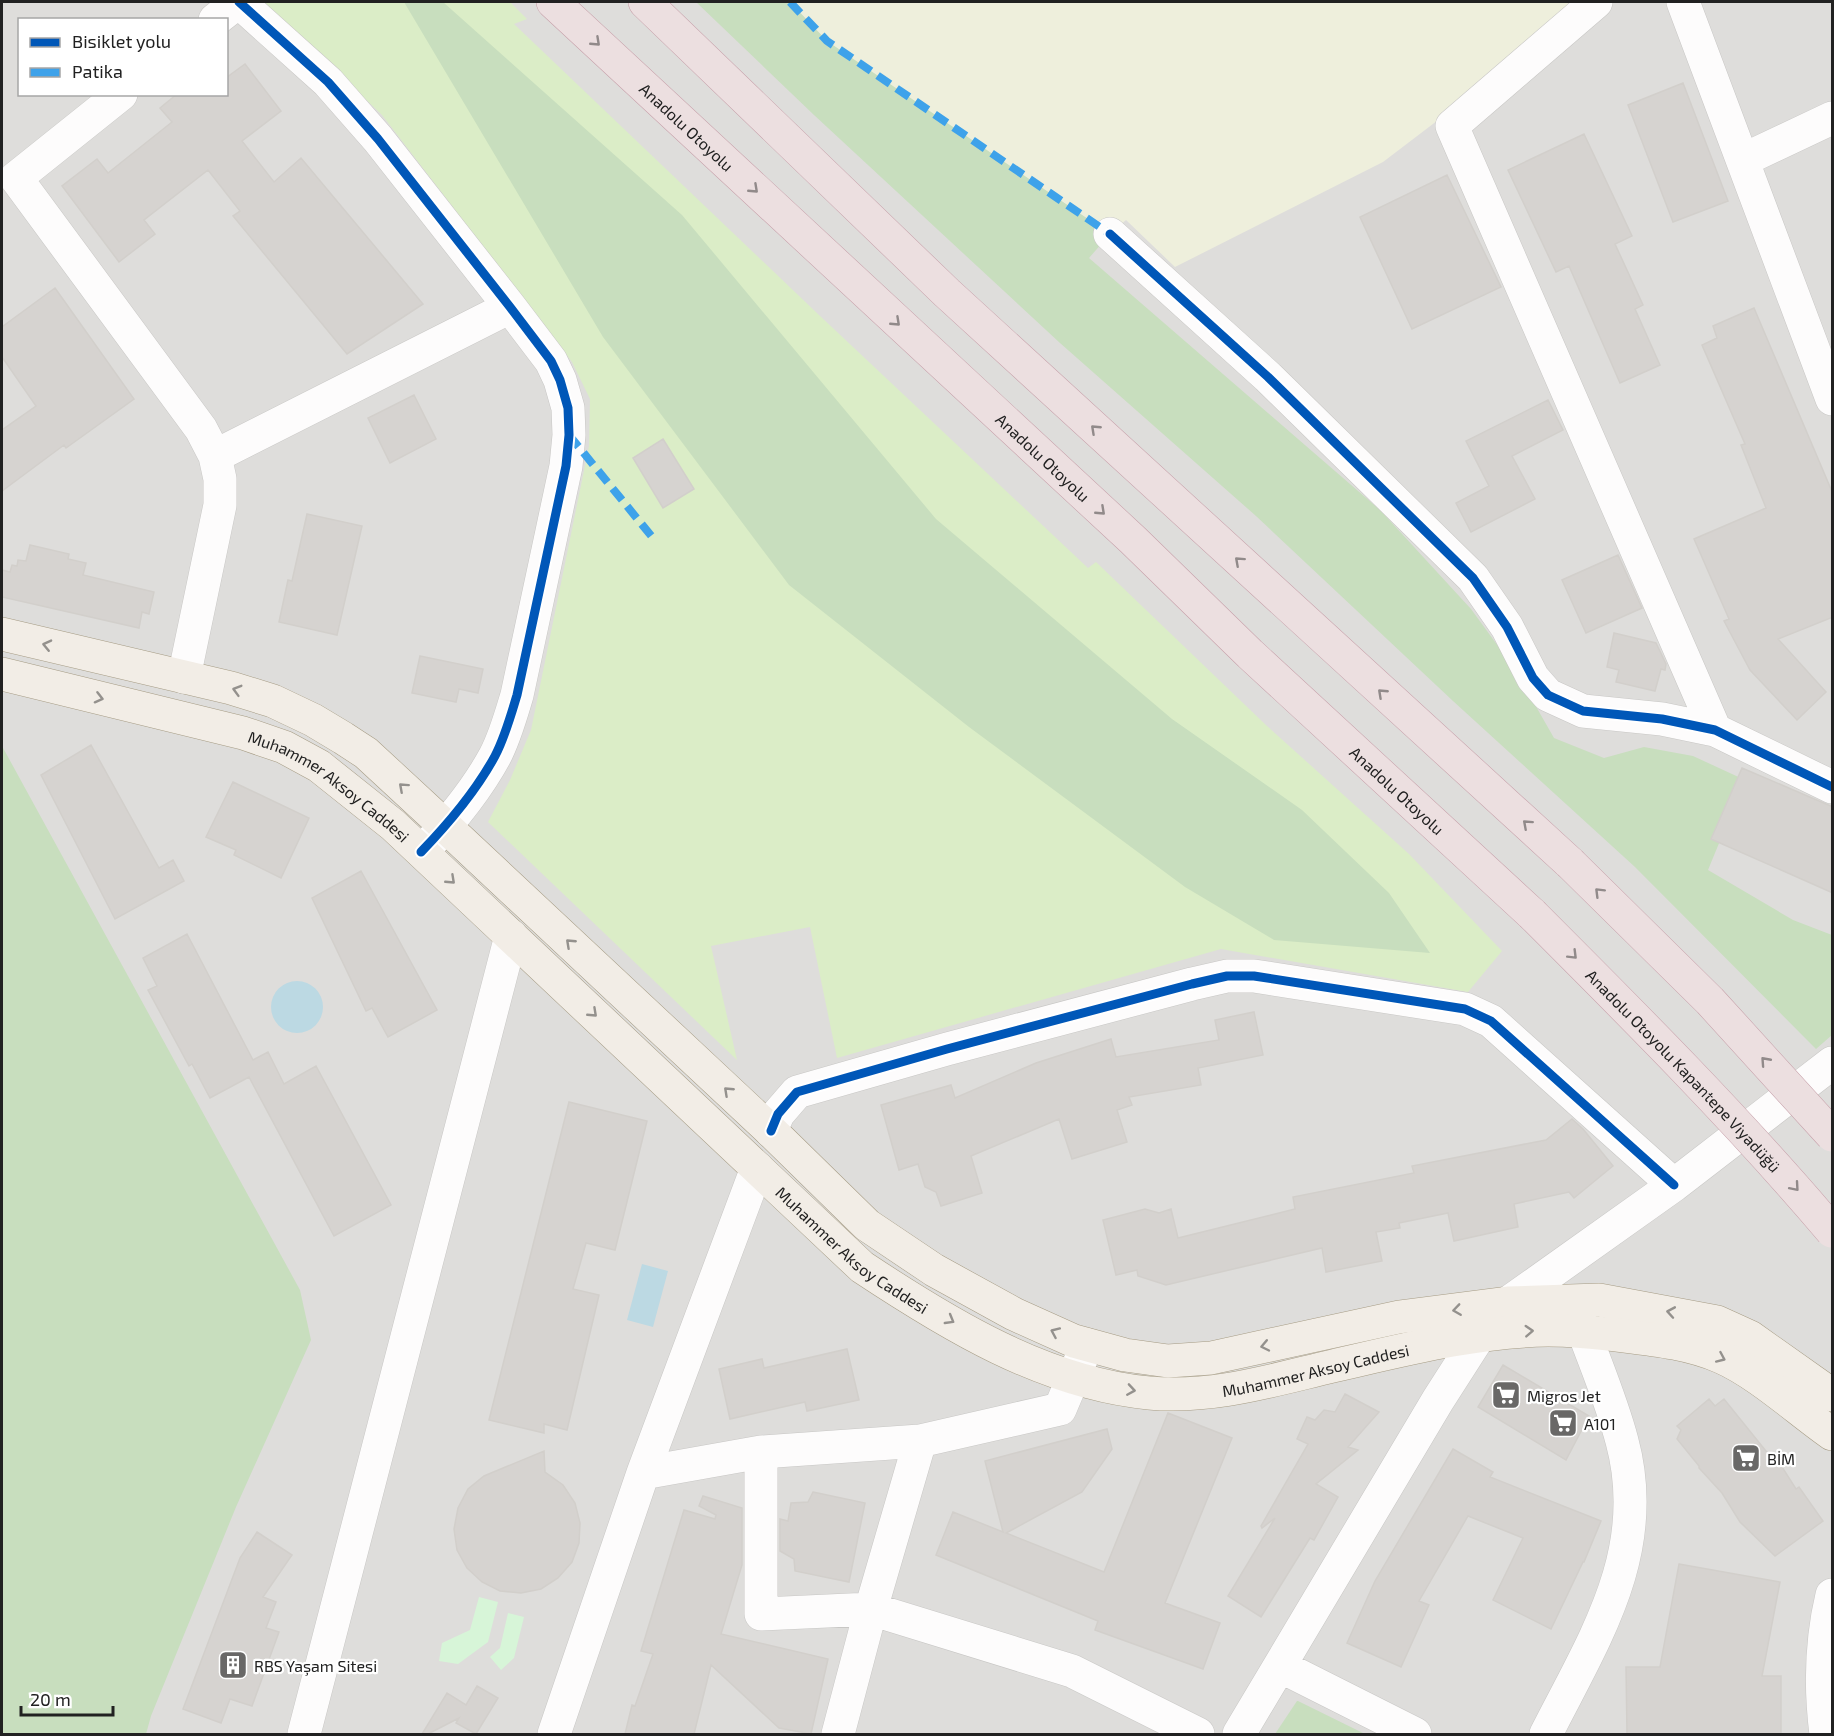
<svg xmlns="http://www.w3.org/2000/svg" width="1834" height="1736" font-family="'Exo 2',sans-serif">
<rect width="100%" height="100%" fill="#efede9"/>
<!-- residential -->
<path fill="#dedddb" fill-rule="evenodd" d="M 2,2 L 1832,2 L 1832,1734 L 2,1734 ZM 20,20 L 226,20 L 226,94 L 20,94 Z"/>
<!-- farmland -->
<path fill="#eeefdc" d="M 790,2 L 1576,2 L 1450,111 L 1383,162 L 1175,267 L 1126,220 L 1110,234 L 875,75 L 827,41 Z"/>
<!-- grass -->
<path fill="#dbedc7" d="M 264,2 L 510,2 L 527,19 L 514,24 L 819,315 L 1088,568 L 1096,562 L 1267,726 L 1409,854 L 1502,951 L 1468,992 L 1221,949 L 837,1058 L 810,927 L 711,946 L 737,1060 L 488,822 L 510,780 L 531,730 L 589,446 L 590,399 L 572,362 L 382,115 Z"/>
<!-- forest -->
<path fill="#c8debe" d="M 404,2 L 443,2 L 682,215 L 936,519 L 1172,719 L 1302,810 L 1389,893 L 1430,953 L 1274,940 L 1185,887 L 969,727 L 789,585 L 603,337 Z
M 696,2 L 790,2 L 827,41 L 1110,234 L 1089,258 L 1380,510 L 1471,609 L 1514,668 L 1554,738 L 1604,758 L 1644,747 L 1693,756 L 1745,780 L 1708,870 L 1793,920 L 1832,935 L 1832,1035 L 1816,1049 L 1635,867 L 1453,701 L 1256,516 L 1060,343 L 814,115 Z
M 2,746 L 300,1290 L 311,1340 L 236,1507 L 151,1716 L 146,1734 L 2,1734 Z
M 1297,1701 L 1298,1701 L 1365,1734 L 1275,1734 Z"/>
<!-- park -->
<path fill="#d7f5d8" d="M 479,1597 L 498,1602 L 488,1642 L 458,1664 L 439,1661 L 442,1643 L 470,1630 Z
M 508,1613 L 524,1617 L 514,1658 L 501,1670 L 490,1657 L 500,1648 Z"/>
<!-- water -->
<path fill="#bcd9e3" d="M271 1007a26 26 0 1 1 52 0a26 26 0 1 1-52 0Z
M 642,1264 L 668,1271 L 653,1327 L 627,1320 Z"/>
<!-- building -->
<path fill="#d6d3d0" stroke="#d2cfcb" stroke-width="1.5" d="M 245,64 L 281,111 L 242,141 L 274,182 L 301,158 L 423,304 L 347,354 L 233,216 L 240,211 L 208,170 L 144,220 L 155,234 L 119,262 L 62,186 L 97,159 L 108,173 L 172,122 L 160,108 L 177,94 L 226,94 L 226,78 Z
M 1683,83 L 1728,201 L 1673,222 L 1628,105 Z
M 1584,134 L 1632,236 L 1615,244 L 1643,305 L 1635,309 L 1660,365 L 1620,383 L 1569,266 L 1556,272 L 1508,170 Z
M 1447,175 L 1501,287 L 1412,329 L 1360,217 Z
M 55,288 L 134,399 L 66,448 L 64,445 L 2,491 L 2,430 L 36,406 L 2,357 L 2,327 Z
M 1754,308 L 1833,494 L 1833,617 L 1778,639 L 1826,692 L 1797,720 L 1750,670 L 1724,621 L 1729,619 L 1694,539 L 1766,508 L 1741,445 L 1745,444 L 1702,345 L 1717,338 L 1713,326 Z
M 414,395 L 436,439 L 390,463 L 368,418 Z
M 1548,400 L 1563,430 L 1512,456 L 1535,499 L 1471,532 L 1456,503 L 1489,486 L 1466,441 Z
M 663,439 L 694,489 L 663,508 L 633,458 Z
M 307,514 L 362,526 L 337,635 L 279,622 L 288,580 L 292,581 Z
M 30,545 L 69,554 L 68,559 L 86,563 L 83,575 L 154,592 L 149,614 L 142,612 L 139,628 L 2,597 L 2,570 L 10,572 L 12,565 L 17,566 L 18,560 L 26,561 Z
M 1618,555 L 1642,608 L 1586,633 L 1562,580 Z
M 1614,633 L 1656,643 L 1666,664 L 1665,670 L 1661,669 L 1655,691 L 1616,682 L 1619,670 L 1607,667 Z
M 420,656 L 483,669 L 478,693 L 459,689 L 456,702 L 412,693 Z
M 91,745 L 159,868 L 173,860 L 184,881 L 115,919 L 41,775 Z
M 1742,768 L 1833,807 L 1833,893 L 1711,839 Z
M 233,782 L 309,818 L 281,878 L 234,855 L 236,850 L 206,837 Z
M 361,871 L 437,1010 L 388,1037 L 372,1008 L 366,1011 L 312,898 Z
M 187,934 L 253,1060 L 268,1052 L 284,1084 L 316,1066 L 391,1205 L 334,1236 L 249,1077 L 210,1098 L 192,1064 L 189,1066 L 148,990 L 157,986 L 143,958 Z
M 1254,1012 L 1263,1055 L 1198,1068 L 1201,1085 L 1129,1097 L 1132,1105 L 1117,1110 L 1127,1142 L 1072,1159 L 1059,1119 L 971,1156 L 982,1193 L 941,1206 L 936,1192 L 925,1187 L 918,1164 L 899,1170 L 881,1105 L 951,1085 L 955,1098 L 1036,1063 L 1111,1039 L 1116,1057 L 1219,1040 L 1215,1020 Z
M 569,1102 L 647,1121 L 615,1250 L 586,1243 L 573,1289 L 599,1295 L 567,1430 L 544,1424 L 544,1433 L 489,1420 Z
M 1572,1119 L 1583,1129 L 1613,1166 L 1574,1198 L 1569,1192 L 1514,1204 L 1518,1227 L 1454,1241 L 1448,1213 L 1399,1223 L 1400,1228 L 1376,1232 L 1382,1261 L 1326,1272 L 1322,1248 L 1166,1285 L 1138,1276 L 1137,1270 L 1116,1275 L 1103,1220 L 1145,1209 L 1159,1213 L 1171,1209 L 1178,1238 L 1295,1209 L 1293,1197 L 1414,1173 L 1412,1166 L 1546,1140 Z
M 847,1349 L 859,1400 L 807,1411 L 805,1402 L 730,1419 L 719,1369 L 762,1359 L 764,1368 Z
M 1503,1365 L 1589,1416 L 1566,1460 L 1478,1407 Z
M 1345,1394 L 1379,1412 L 1348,1447 L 1358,1450 L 1316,1484 L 1338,1497 L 1314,1540 L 1310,1538 L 1261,1617 L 1228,1596 L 1275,1518 L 1262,1528 L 1261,1526 L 1308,1444 L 1297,1439 L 1307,1417 L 1315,1420 L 1324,1410 L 1335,1412 Z
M 1709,1399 L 1715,1406 L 1724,1399 L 1774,1461 L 1777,1459 L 1796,1489 L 1799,1487 L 1823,1521 L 1775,1556 L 1740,1522 L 1722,1493 L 1699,1468 L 1699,1466 L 1677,1439 L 1681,1430 L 1677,1426 Z
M 1168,1413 L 1232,1438 L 1165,1603 L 1220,1623 L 1203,1669 L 1095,1630 L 1098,1621 L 936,1555 L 953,1512 L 1003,1532 L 985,1461 L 1107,1429 L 1112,1449 L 1082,1492 L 1006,1533 L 1104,1572 Z
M 1453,1449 L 1493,1472 L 1490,1477 L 1601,1521 L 1584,1562 L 1583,1562 L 1551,1629 L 1493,1600 L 1523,1538 L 1468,1516 L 1419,1601 L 1429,1605 L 1401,1667 L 1347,1643 L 1375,1581 Z
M 544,1451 L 545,1472 L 563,1485 L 575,1503 L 580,1523 L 579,1543 L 572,1562 L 558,1578 L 541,1589 L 521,1593 L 500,1591 L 482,1582 L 467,1568 L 457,1550 L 454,1529 L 458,1508 L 468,1489 L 484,1476 Z
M 813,1492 L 865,1503 L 849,1582 L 795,1571 L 794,1559 L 780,1551 L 780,1519 L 788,1521 L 791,1503 L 808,1502 Z
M 703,1496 L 742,1508 L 742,1565 L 721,1634 L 828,1659 L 811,1734 L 779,1728 L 711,1665 L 694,1734 L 625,1734 L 632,1705 L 635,1706 L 653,1654 L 641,1651 L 684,1510 L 715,1519 L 716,1515 L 699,1506 Z
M 257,1532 L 292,1555 L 263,1597 L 276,1602 L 266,1628 L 279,1632 L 252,1706 L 230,1699 L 221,1723 L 183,1709 L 240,1558 Z
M 1679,1564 L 1780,1582 L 1762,1676 L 1781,1676 L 1781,1734 L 1627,1734 L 1626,1667 L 1660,1667 Z
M 477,1686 L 498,1698 L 476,1734 L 456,1723 L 459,1718 L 428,1734 L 422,1734 L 447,1693 L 466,1705 Z"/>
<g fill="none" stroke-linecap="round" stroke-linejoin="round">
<!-- minor casing -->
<g stroke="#c8c7c5" stroke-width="34">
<path id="minor" d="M 239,2 L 328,82 L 378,139 L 510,307 L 551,361 L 560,380 L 568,408 L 569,435 L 566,466 L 517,695 C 511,715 505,737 495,756 C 477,789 452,820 425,848
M 1596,2 L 1452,126 L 1715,730
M 1683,2 L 1832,399
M 215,20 L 238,2
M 121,94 L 16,178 L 201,429 L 215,456 L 220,479 L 220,505 L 184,677
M 1743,160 L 1832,118
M 1110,234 L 1268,377 L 1473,578 L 1507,627 L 1533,678 L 1548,695 L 1583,711 L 1662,719 L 1715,730 L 1832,787
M 215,456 L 510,307
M 771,1131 L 778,1114 L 797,1092 L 947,1049 L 1192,984 L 1227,976 L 1254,976 L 1465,1009 L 1491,1021 L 1674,1185
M 757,1168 L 643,1473 L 761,1452 L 920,1441 L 1060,1409 L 1087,1345
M 761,1452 L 761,1614 L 871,1609 L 1072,1671 L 1198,1734
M 1280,1666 L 1415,1734
M 304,1734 L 511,936
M 554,1734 L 643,1473
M 838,1734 L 871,1609 L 920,1441
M 1239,1734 L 1438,1400 L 1479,1336 L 1508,1303 L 1674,1185 L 1832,1063
M 1546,1734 C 1594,1639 1652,1552 1622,1441 C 1610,1395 1590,1352 1575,1307
M 1826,1734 C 1820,1687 1821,1641 1832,1595"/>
</g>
<!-- major casing -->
<g stroke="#a69c85" stroke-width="34">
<g id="major">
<path d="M 2,634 L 231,688 L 273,701 L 313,720 L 343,738 L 366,753 L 446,827 L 771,1131 L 867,1225 L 934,1270 L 1014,1314 L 1074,1341 L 1125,1355 L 1168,1361 L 1211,1358 L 1399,1317 L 1508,1303 L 1599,1300 L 1717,1322 L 1750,1337 L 1832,1395"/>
<path id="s1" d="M 2,674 L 243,733 L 284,747 L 319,766 L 393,825 L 862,1267 C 948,1324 1044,1383 1149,1393 C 1212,1399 1273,1380 1333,1366 C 1403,1350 1476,1331 1548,1330 C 1574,1330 1600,1333 1625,1336 C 1658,1340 1691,1344 1721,1357 C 1758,1373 1799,1411 1832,1434"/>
</g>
</g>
<!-- highway casing -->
<g stroke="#c69fa9" stroke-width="34">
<g id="highway">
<path id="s2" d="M 553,2 L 1133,540 L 1250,654 L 1532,914"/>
<path d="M 645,2 L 947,293 L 1570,863"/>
</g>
</g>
<!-- minor -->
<use href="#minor" stroke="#fdfcfc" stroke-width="33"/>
<!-- major -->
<use href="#major" stroke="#f2ede6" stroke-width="33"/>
<!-- highway -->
<use href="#highway" stroke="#ecdfe0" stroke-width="33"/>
<!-- highway-bridge casing -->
<g stroke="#c69fa9" stroke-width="34" stroke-linecap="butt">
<g id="highway-bridge">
<path d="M 1570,863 L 1710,1001 L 1832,1135"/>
<path id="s3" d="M 1532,914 C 1635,1017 1738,1120 1832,1231"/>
</g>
</g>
<!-- highway-bridge -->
<use href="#highway-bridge" stroke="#ecdfe0" stroke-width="33"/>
<!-- quiet -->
<path stroke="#3ea2ea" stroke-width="8" stroke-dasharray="15 8" stroke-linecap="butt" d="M 790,2 L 827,41 L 1110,234
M 569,435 L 653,538"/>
<!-- cycleway casing -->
<g stroke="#fff" stroke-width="13">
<path id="cycleway" d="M 239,2 L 328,82 L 378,139 L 510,307 L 551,361 L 560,380 L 568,408 L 569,435 L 566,466 L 517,695 C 511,715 505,737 495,756 C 476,791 449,823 421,852
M 1110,234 L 1268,377 L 1473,578 L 1507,627 L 1533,678 L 1548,695 L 1583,711 L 1662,719 L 1715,730 L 1832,787
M 771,1131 L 778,1114 L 797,1092 L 947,1049 L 1192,984 L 1227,976 L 1254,976 L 1465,1009 L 1491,1021 L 1674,1185"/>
</g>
<!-- cycleway -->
<use href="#cycleway" stroke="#0057b8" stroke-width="9"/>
</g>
<!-- one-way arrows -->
<defs><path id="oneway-chevron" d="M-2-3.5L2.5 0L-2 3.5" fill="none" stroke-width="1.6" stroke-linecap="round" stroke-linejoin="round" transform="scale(1.5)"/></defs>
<g stroke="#918a8a">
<use href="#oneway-chevron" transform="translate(596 42) rotate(43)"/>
<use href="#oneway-chevron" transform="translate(754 189) rotate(43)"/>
<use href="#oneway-chevron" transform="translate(896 322) rotate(43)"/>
<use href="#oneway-chevron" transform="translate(1095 429) rotate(-137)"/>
<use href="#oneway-chevron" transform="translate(1101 511) rotate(43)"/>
<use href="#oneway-chevron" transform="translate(1239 561) rotate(-138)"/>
<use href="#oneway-chevron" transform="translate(1382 693) rotate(-137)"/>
<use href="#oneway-chevron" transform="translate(1527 824) rotate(-138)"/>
<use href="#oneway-chevron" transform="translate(1599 892) rotate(-135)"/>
<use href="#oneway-chevron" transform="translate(1573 955) rotate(45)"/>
<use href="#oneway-chevron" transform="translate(1765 1061) rotate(-132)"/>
<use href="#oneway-chevron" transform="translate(1795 1187) rotate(49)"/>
</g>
<g stroke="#94918d">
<use href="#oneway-chevron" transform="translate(47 645) rotate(-167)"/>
<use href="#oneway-chevron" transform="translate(237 690) rotate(-164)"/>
<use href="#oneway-chevron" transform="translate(99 698) rotate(14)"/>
<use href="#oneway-chevron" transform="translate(403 787) rotate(-138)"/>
<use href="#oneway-chevron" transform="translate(451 880) rotate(43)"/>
<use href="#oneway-chevron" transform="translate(570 943) rotate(-137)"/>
<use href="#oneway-chevron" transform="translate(593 1013) rotate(43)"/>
<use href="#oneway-chevron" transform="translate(728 1091) rotate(-137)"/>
<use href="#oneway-chevron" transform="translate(1457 1310) rotate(172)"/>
<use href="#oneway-chevron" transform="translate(1671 1312) rotate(-170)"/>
<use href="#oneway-chevron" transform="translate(950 1320) rotate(30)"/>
<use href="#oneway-chevron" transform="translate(1529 1331) rotate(-3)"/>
<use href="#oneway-chevron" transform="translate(1055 1332) rotate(-156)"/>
<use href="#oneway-chevron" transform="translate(1265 1346) rotate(168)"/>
<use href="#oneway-chevron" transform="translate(1721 1358) rotate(24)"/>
<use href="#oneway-chevron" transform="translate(1131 1390) rotate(9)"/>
</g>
<!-- icons -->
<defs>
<g id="supermarket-square" transform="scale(1.5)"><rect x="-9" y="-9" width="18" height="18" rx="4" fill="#696867" stroke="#fff"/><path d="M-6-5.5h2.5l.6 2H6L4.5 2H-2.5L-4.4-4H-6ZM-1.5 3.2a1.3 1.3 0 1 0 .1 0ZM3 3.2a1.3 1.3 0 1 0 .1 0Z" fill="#fff"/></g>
<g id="building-square" transform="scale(1.5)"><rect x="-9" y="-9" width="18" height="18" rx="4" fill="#696867" stroke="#fff"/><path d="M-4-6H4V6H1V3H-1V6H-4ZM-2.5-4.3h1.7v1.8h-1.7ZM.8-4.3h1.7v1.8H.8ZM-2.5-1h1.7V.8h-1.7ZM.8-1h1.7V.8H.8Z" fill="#fff"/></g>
</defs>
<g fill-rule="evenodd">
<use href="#supermarket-square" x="1506" y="1395"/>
<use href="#supermarket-square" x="1563" y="1423"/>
<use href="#supermarket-square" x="1746" y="1458"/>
<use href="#building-square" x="233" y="1665"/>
</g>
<g text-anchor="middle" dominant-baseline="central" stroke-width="4.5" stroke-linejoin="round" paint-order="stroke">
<!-- street labels -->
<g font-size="16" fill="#212121" stroke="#fff">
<text stroke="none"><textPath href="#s2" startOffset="183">Anadolu Otoyolu</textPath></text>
<text stroke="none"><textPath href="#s2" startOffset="669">Anadolu Otoyolu</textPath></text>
<text stroke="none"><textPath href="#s1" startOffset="350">Muhammer Aksoy Caddesi</textPath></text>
<text stroke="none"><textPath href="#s2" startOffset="1155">Anadolu Otoyolu</textPath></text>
<text stroke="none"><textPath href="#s3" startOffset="218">Anadolu Otoyolu Kapantepe Viyadüğü</textPath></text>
<text stroke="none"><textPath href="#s1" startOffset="1052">Muhammer Aksoy Caddesi</textPath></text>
<text stroke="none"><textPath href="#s1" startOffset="1556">Muhammer Aksoy Caddesi</textPath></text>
</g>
<!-- poi labels -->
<g font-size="16" fill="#212121" stroke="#fff" text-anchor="start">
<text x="1527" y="1395">Migros Jet</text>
<text x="1584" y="1423">A101</text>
<text x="1767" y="1458">BİM</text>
<text x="254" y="1665">RBS Yaşam Sitesi</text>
</g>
</g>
<!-- border -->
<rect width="1834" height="1736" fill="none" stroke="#212121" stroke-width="6"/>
<!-- legend -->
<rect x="18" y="18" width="210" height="78" fill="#ffffff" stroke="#a6a6a6" stroke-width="1.5"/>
<rect x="30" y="38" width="30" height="9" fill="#0057b8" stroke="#a6a6a6" stroke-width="1.5"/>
<text x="72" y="48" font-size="18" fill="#212121">Bisiklet yolu</text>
<rect x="30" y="68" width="30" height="9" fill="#3ea2ea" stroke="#a6a6a6" stroke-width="1.5"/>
<text x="72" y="78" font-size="18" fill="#212121">Patika</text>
<!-- scale -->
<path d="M21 1706v9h92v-9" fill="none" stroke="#212121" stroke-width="3"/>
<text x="30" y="1706" font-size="18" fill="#212121" stroke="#ffffff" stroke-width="4.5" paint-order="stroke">20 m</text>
</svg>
